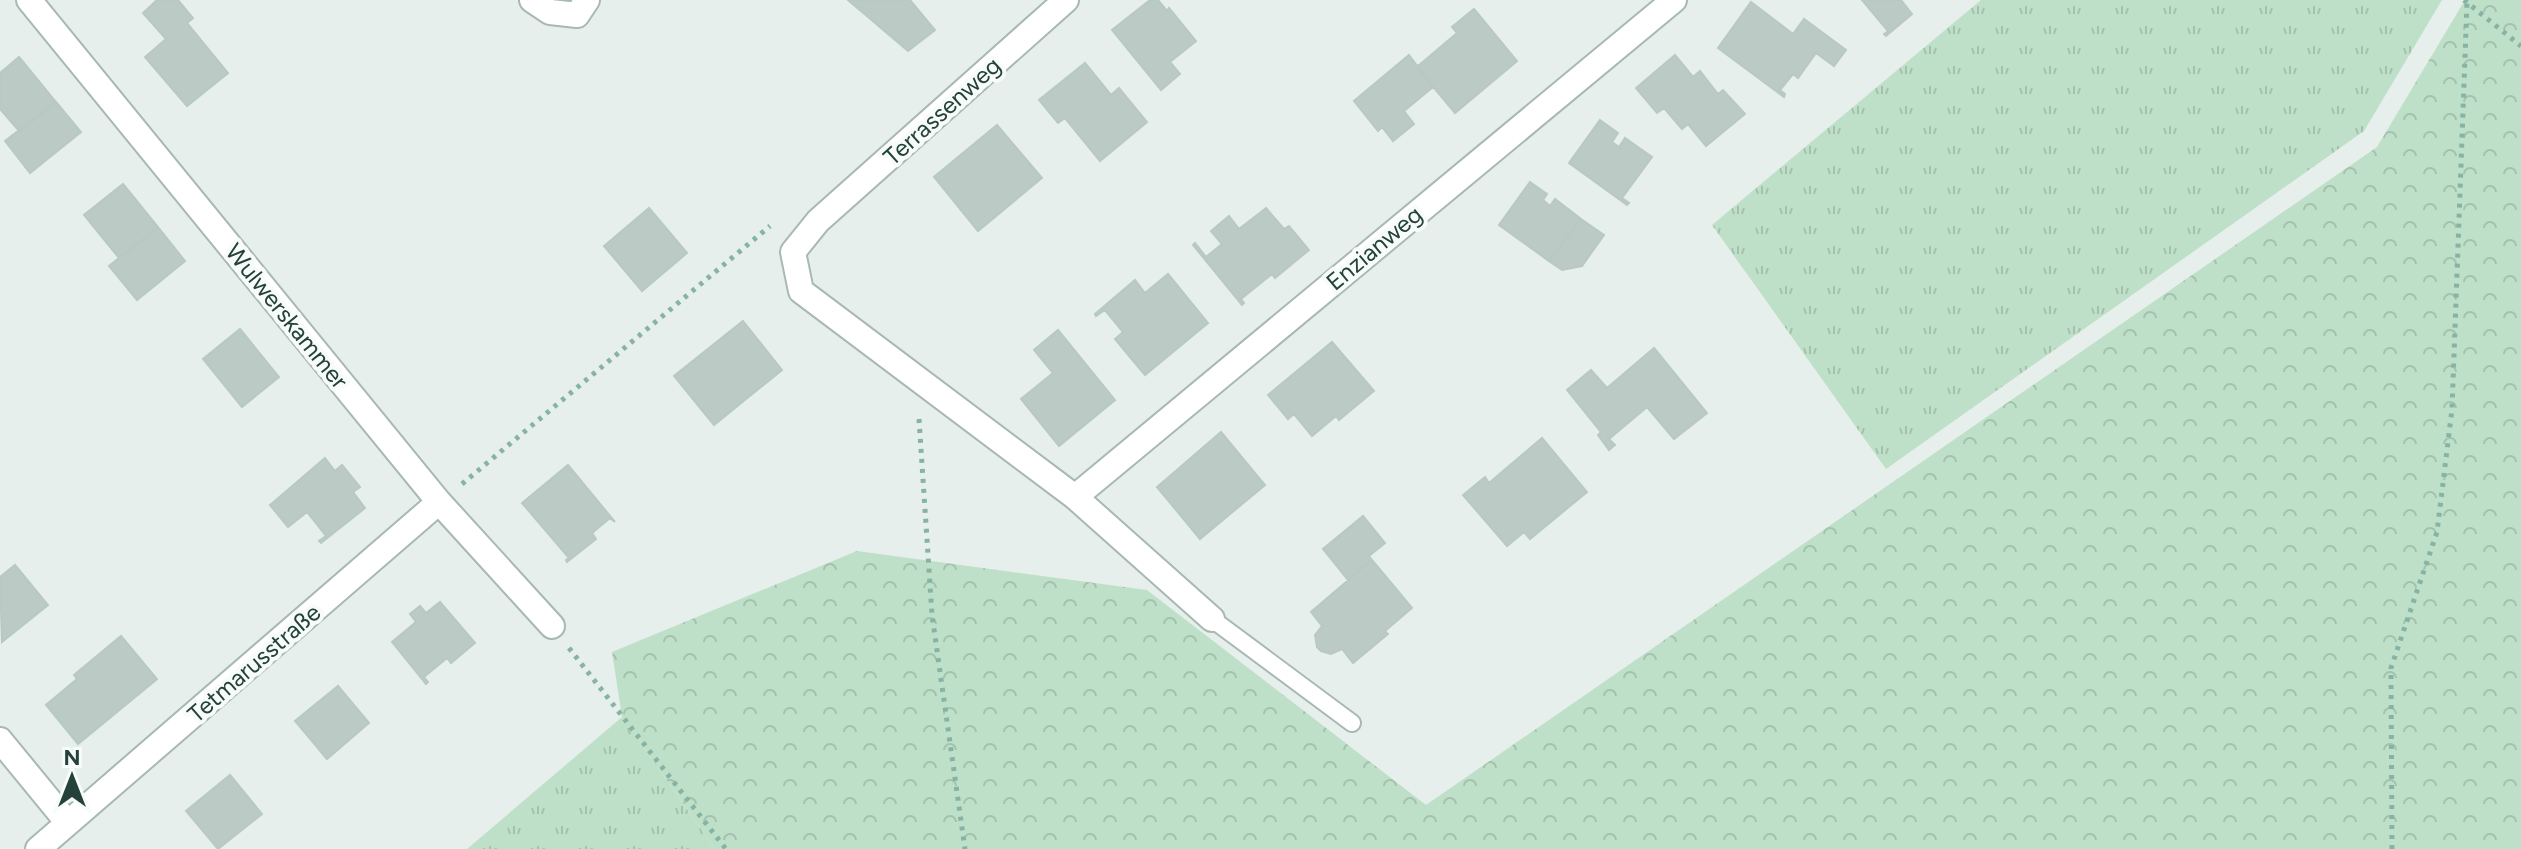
<svg xmlns="http://www.w3.org/2000/svg" width="2521" height="849" font-family="Figtree,sans-serif">
<defs>
<pattern id="grass-tufts" width="24" height="20" patternUnits="userSpaceOnUse" patternTransform="scale(2)"><rect width="24" height="20" fill="#bfe0c8"/><path d="M3 7l-1-3M5 7V3M7 7l1-3M15 17l-1-3M17 17v-4M19 17l1-3" fill="none" stroke="#a4c1ad"/></pattern>
<pattern id="forest-crowns" width="20" height="18" patternUnits="userSpaceOnUse" patternTransform="scale(2)"><rect width="20" height="18" fill="#bfe0c8"/><path d="M2 6a3 3 0 1 1 6 0M12 15a3 3 0 1 1 6 0" fill="none" stroke="#a4c1ad"/></pattern>
</defs>
<rect width="100%" height="100%" fill="#e6efeb"/>
<!-- grass -->
<path fill="url(#grass-tufts)" d="M 1981,0 L 2442,0 L 2364,131 L 1886,469 L 1712,225 Z
M 622,717 L 715,849 L 467,849 Z"/>
<!-- forest -->
<path fill="url(#forest-crowns)" d="M 2465,0 L 2521,0 L 2521,849 L 715,849 L 622,717 L 612,652 L 857,551 L 1147,590 L 1426,805 L 2377,147 Z"/>
<!-- building -->
<path fill="#bbcac4" stroke="#b8c9c2" stroke-width="2" d="M 157,0 L 178,0 L 193,18 L 187,23 L 228,73 L 187,106 L 145,57 L 166,39 L 143,13 Z
M 848,0 L 910,0 L 935,30 L 908,51 Z
M 1150,0 L 1158,0 L 1167,11 L 1169,8 L 1196,41 L 1170,62 L 1180,74 L 1161,90 L 1112,30 Z
M 1862,0 L 1901,0 L 1912,14 L 1886,36 L 1884,34 L 1888,31 Z
M 1751,2 L 1793,34 L 1804,19 L 1846,50 L 1834,66 L 1816,53 L 1798,78 L 1793,74 L 1780,90 L 1785,94 L 1784,97 L 1718,48 Z
M 1474,9 L 1517,61 L 1455,113 L 1411,60 L 1418,66 L 1457,33 L 1452,27 Z
M 1409,55 L 1433,87 L 1404,111 L 1414,124 L 1393,141 L 1382,127 L 1378,131 L 1354,101 Z
M 1675,55 L 1693,77 L 1700,71 L 1718,94 L 1723,90 L 1745,114 L 1706,146 L 1688,124 L 1682,129 L 1664,108 L 1657,113 L 1636,88 Z
M 19,57 L 56,102 L 20,132 L 0,109 L 0,73 Z
M 1085,63 L 1111,95 L 1119,88 L 1147,122 L 1100,161 L 1065,118 L 1058,123 L 1039,100 Z
M 56,102 L 81,132 L 30,173 L 5,141 Z
M 1600,120 L 1618,133 L 1612,142 L 1619,147 L 1625,138 L 1652,157 L 1622,198 L 1629,203 L 1627,205 L 1569,163 Z
M 997,125 L 1042,178 L 978,231 L 934,177 Z
M 1530,182 L 1547,194 L 1543,200 L 1550,206 L 1555,199 L 1581,219 L 1549,261 L 1499,225 Z
M 123,184 L 158,227 L 119,258 L 84,215 Z
M 649,208 L 687,253 L 642,291 L 604,246 Z
M 1266,208 L 1284,229 L 1289,226 L 1309,250 L 1275,278 L 1272,274 L 1241,299 L 1244,303 L 1242,305 L 1193,245 L 1195,243 L 1206,257 L 1222,244 L 1211,231 L 1229,216 L 1239,229 Z
M 1581,219 L 1604,235 L 1582,266 L 1562,270 L 1549,261 Z
M 158,227 L 185,261 L 137,300 L 109,266 Z
M 1168,274 L 1208,323 L 1145,375 L 1115,339 L 1123,332 L 1105,310 L 1096,316 L 1095,314 L 1135,280 L 1145,293 Z
M 743,321 L 782,370 L 714,425 L 674,376 Z
M 240,329 L 279,377 L 242,407 L 203,359 Z
M 1058,330 L 1115,400 L 1059,446 L 1021,399 L 1053,373 L 1034,350 Z
M 1332,342 L 1374,391 L 1339,420 L 1336,416 L 1312,436 L 1294,414 L 1288,419 L 1268,395 Z
M 1654,348 L 1707,413 L 1674,439 L 1647,407 L 1609,439 L 1615,445 L 1609,450 L 1598,435 L 1601,432 L 1567,390 L 1591,370 L 1607,388 Z
M 1221,432 L 1265,485 L 1200,539 L 1157,487 Z
M 1542,438 L 1587,492 L 1530,539 L 1524,532 L 1507,546 L 1463,495 L 1485,477 L 1489,483 Z
M 325,458 L 335,471 L 342,465 L 360,487 L 353,492 L 365,508 L 321,543 L 319,541 L 326,536 L 307,512 L 288,527 L 270,505 Z
M 568,465 L 615,522 L 610,518 L 592,533 L 596,539 L 567,562 L 566,560 L 569,558 L 522,503 Z
M 1363,516 L 1385,543 L 1369,556 L 1372,560 L 1348,580 L 1323,549 Z
M 1372,560 L 1412,608 L 1385,631 L 1388,634 L 1353,663 L 1342,649 L 1331,654 L 1321,651 L 1317,647 L 1315,635 L 1322,626 L 1311,612 Z
M 15,565 L 48,605 L 2,642 L 0,577 Z
M 440,602 L 475,643 L 451,663 L 447,658 L 424,677 L 428,682 L 426,684 L 392,642 L 416,622 L 410,614 L 420,606 L 426,613 Z
M 121,636 L 157,679 L 78,744 L 46,705 L 77,679 L 74,675 Z
M 338,686 L 369,723 L 327,759 L 295,721 Z
M 230,775 L 262,814 L 218,849 L 186,811 Z"/>
<g fill="none" stroke-linecap="round" stroke-linejoin="round">
<!-- lane casing -->
<g stroke="#a8b8b2" stroke-width="20">
<path id="lane" d="M 1212,619 L 1352,723"/>
</g>
<!-- street casing -->
<g stroke="#a8b8b2" stroke-width="28">
<path id="street" d="M 29,0 L 439,502 L 552,626
M 532,0 L 550,12 L 577,15 L 587,0
M 1066,0 L 818,221 L 793,252 L 801,291 L 1075,497 L 1212,619
M 1075,497 L 1674,0
M 0,740 L 68,823
M 38,849 L 439,502"/>
</g>
<!-- path -->
<path stroke="#86b3a5" stroke-width="5" stroke-dasharray="4 6" stroke-linecap="butt" d="M 2464,0 L 2521,46
M 919,419 L 932,615 L 965,849
M 462,484 L 770,226
M 569,648 L 726,849
M 2392,849 L 2391,668 L 2437,532 L 2452,409 L 2467,3"/>
<!-- lane -->
<use href="#lane" stroke="#fff" stroke-width="16"/>
<!-- street -->
<use href="#street" stroke="#fff" stroke-width="24"/>
</g>
<g text-anchor="middle" dominant-baseline="central" stroke-width="8" stroke-linejoin="round" paint-order="stroke">
<!-- street labels -->
<g font-size="24" fill="#24423a" stroke="#f7fbf9">
<text transform="translate(942 111) rotate(-42)">Terrassenweg</text>
<text transform="translate(1374 248) rotate(-40)">Enzianweg</text>
<text transform="translate(287 316) rotate(51)">Wulwerskammer</text>
<text transform="translate(254 663) rotate(-41)">Tetmarusstraße</text>
</g>
</g>
<!-- north arrow -->
<g transform="translate(72 777)" stroke="#f7fbf9" stroke-width="6" paint-order="stroke">
<path d="M0-6L14 30L0 20L-14 30Z" fill="#24423a"/>
<text y="-12" font-size="22" font-weight="bold" text-anchor="middle" fill="#24423a">N</text>
</g>
</svg>
